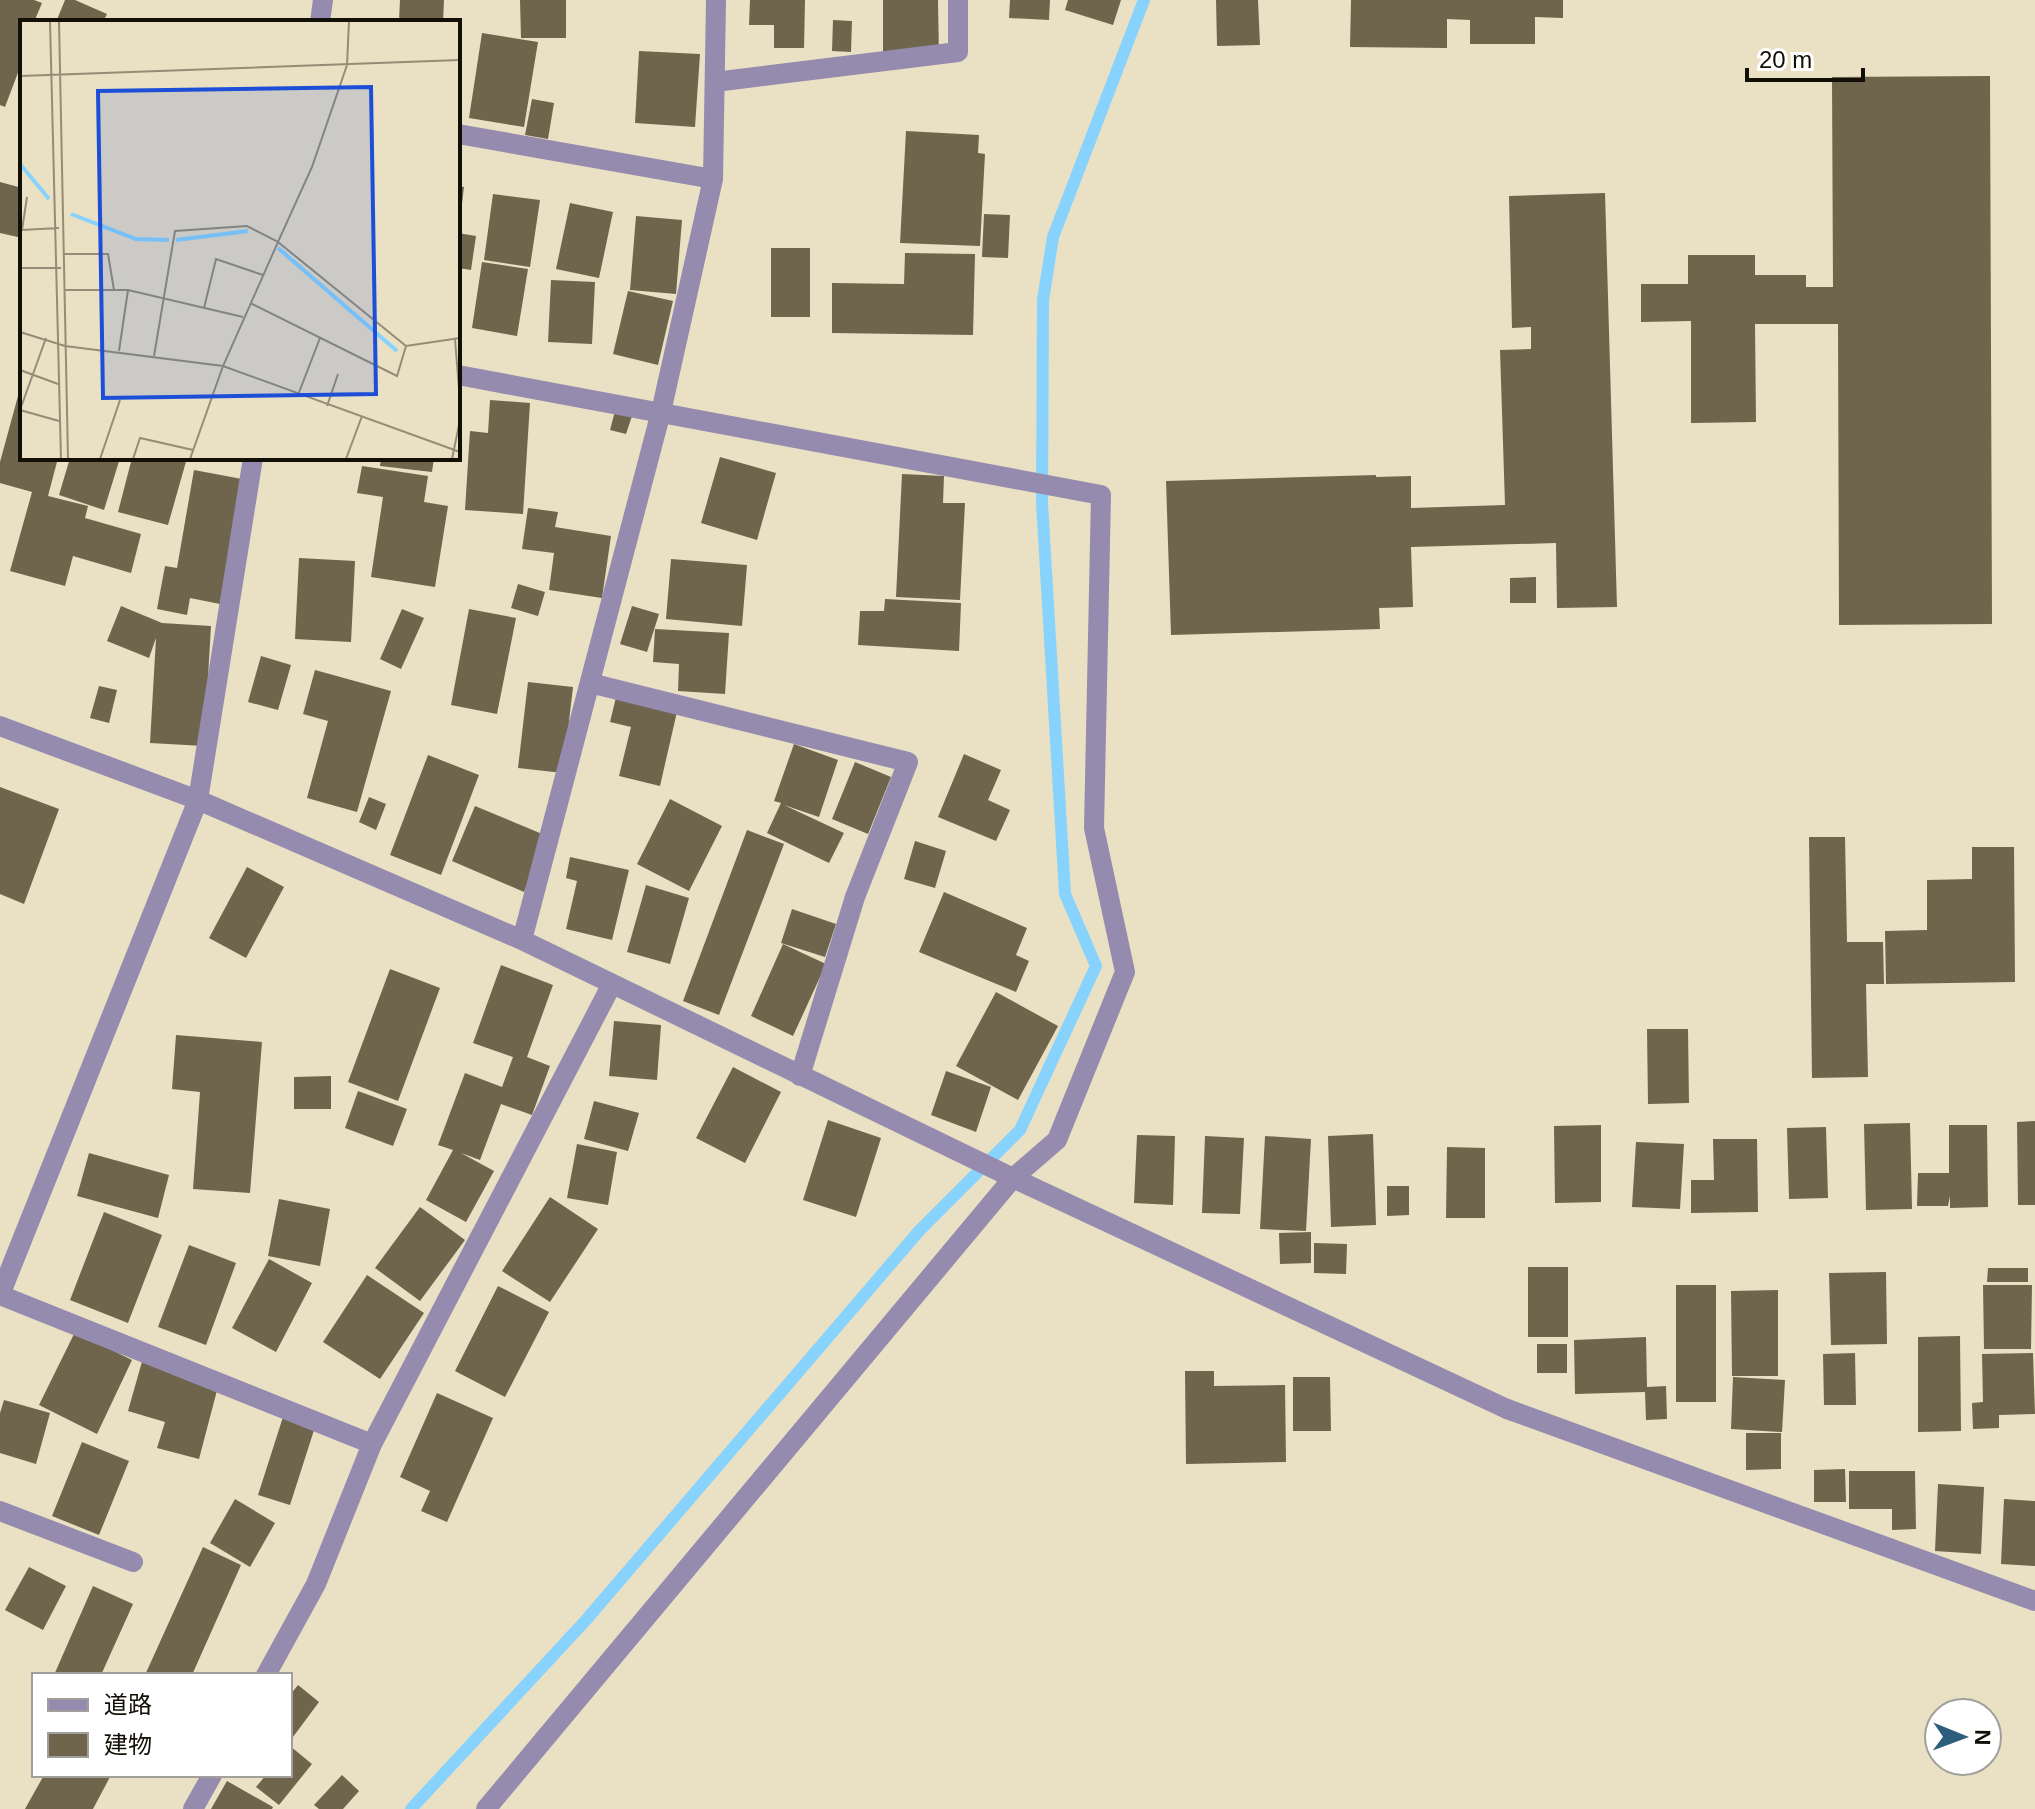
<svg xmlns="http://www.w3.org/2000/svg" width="2035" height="1809" font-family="Arial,'Noto Sans JP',sans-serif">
<rect width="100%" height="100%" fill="#eae0c3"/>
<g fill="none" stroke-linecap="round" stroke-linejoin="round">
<!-- stream -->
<path stroke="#88d3fe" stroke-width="12" d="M 411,1809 L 586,1620 L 919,1231 L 1020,1130 L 1096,966 L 1065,894 L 1042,503 L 1043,300 L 1053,237 L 1144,0"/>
</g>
<!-- building -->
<path fill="#6e654c" d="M 0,0 L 34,0 L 42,3 L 34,22 L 22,22 L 22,62 L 5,107 L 0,105 Z
M 65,0 L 75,0 L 107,14 L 103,22 L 56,22 Z
M 400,0 L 444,0 L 443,22 L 399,21 Z
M 520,0 L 566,0 L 566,38 L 521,38 Z
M 750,0 L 805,0 L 804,48 L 774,48 L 774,25 L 749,25 Z
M 883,0 L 938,0 L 939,59 L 883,59 Z
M 1010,0 L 1050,0 L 1049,20 L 1009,18 Z
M 1068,0 L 1121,0 L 1113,25 L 1065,10 Z
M 1216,0 L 1258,0 L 1260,45 L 1217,46 Z
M 1351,0 L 1563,0 L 1563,18 L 1535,17 L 1535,44 L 1470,44 L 1470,20 L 1447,19 L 1447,48 L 1350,47 Z
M 833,20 L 852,21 L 851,52 L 832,51 Z
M 482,33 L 538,42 L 524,127 L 469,118 Z
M 639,51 L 700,54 L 695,127 L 635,123 Z
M 1990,76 L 1992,624 L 1839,625 L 1838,324 L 1755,324 L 1756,422 L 1691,423 L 1691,321 L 1641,322 L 1641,284 L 1688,284 L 1688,255 L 1755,255 L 1755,275 L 1806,275 L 1806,287 L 1833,287 L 1832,77 Z
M 532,99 L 554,103 L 548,139 L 525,135 Z
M 906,131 L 979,135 L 978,153 L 985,154 L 980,246 L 900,243 Z
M 0,182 L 22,188 L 22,238 L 0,233 Z
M 458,186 L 464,187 L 460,220 L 458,220 Z
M 1605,193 L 1617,607 L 1557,608 L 1556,543 L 1411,547 L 1413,607 L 1379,608 L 1380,629 L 1171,635 L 1166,481 L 1376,475 L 1376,477 L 1411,476 L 1411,508 L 1505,505 L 1500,350 L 1531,349 L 1531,327 L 1512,328 L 1509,196 Z
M 493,194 L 540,200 L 530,267 L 484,260 Z
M 570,203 L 613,212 L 599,278 L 556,269 Z
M 984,214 L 1010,215 L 1008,258 L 982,257 Z
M 636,216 L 682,220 L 676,294 L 630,290 Z
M 458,233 L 476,236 L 471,270 L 458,268 Z
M 771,248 L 810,248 L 810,317 L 771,317 Z
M 905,253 L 975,254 L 973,335 L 832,333 L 832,283 L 904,284 Z
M 482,262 L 528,269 L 517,336 L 472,328 Z
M 551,280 L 595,282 L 592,344 L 548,342 Z
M 628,291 L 673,301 L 658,365 L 613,354 Z
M 21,385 L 22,458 L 58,458 L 48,496 L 88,506 L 85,518 L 141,534 L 131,573 L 73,556 L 65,586 L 10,571 L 32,492 L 0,483 L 0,462 Z
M 490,400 L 530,403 L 523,514 L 465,510 L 470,431 L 488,433 Z
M 615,411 L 632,416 L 626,434 L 610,430 Z
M 720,457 L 776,473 L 757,540 L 701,523 Z
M 70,458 L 120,458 L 104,510 L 59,495 Z
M 132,458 L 187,458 L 168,525 L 118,512 Z
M 381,458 L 434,458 L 432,472 L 380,466 Z
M 362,466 L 428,476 L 424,502 L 448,506 L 435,587 L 371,577 L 383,497 L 357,493 Z
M 194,470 L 242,479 L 220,604 L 190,598 L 187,615 L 157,609 L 165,566 L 177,568 Z
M 902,474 L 944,476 L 943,503 L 965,503 L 960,600 L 896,597 Z
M 528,508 L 558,512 L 555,527 L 611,536 L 602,598 L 549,590 L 554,553 L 522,549 Z
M 299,558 L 355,561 L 351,642 L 295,639 Z
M 671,559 L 747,565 L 742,626 L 666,619 Z
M 1536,577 L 1536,603 L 1510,603 L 1510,578 Z
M 518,584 L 545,592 L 538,616 L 511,608 Z
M 885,599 L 961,603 L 959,651 L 858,645 L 860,611 L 884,611 Z
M 121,606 L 162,623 L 211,626 L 204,746 L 150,743 L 156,638 L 149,658 L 107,641 Z
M 632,606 L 659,614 L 647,652 L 620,644 Z
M 402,609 L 424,618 L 401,669 L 380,659 Z
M 469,609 L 516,618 L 497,714 L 451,705 Z
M 655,629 L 729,633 L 725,694 L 678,691 L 679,664 L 653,662 Z
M 261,656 L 291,665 L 278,710 L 248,702 Z
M 315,670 L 391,691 L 357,812 L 307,798 L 328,721 L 303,714 Z
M 528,682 L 573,687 L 563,773 L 518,768 Z
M 99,686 L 117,690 L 109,723 L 90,718 Z
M 618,689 L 679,703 L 660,786 L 619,776 L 631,727 L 610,722 Z
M 794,744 L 838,760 L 819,817 L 784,805 L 844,833 L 829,863 L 767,833 L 781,803 L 774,801 Z
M 964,754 L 1001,770 L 988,800 L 1010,810 L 996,841 L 938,817 Z
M 428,755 L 479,775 L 441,875 L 390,855 Z
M 855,762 L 891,777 L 868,834 L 832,819 Z
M 0,787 L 59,809 L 24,904 L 0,894 Z
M 369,797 L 386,804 L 376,830 L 359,822 Z
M 670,799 L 722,826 L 689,891 L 637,864 Z
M 475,806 L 547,836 L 524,892 L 452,861 Z
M 747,830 L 784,844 L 719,1015 L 683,1001 Z
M 1809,837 L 1845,837 L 1847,942 L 1883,942 L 1884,984 L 1866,984 L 1868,1077 L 1812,1078 Z
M 915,841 L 946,851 L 935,888 L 904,879 Z
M 1972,847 L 2014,847 L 2015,982 L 1886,984 L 1885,931 L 1927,930 L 1927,880 L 1972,879 Z
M 570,857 L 629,870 L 612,940 L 566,929 L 577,881 L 566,878 Z
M 247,867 L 284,887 L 246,958 L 209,938 Z
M 646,885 L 689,898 L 670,964 L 627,952 Z
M 944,892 L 1027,928 L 1016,955 L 1029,961 L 1016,992 L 919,952 Z
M 792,909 L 836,924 L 825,957 L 781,943 Z
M 783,944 L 826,964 L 793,1036 L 751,1016 Z
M 501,965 L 553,985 L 527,1057 L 550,1066 L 532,1115 L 501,1104 L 480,1160 L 461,1153 L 494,1171 L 466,1222 L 426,1200 L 453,1150 L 438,1145 L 465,1073 L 502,1087 L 513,1057 L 473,1043 Z
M 390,969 L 440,988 L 398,1101 L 348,1082 Z
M 996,992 L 1058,1026 L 1018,1100 L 956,1066 Z
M 614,1021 L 661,1025 L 657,1080 L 609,1076 Z
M 1647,1029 L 1688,1029 L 1689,1103 L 1648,1104 Z
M 176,1035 L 262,1042 L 250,1193 L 193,1189 L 200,1092 L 172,1089 Z
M 733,1067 L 781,1092 L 745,1163 L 696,1138 Z
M 946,1071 L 991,1087 L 976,1132 L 931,1115 Z
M 331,1076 L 331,1109 L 294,1109 L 294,1077 Z
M 358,1091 L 407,1109 L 393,1146 L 345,1128 Z
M 594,1101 L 639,1113 L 628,1151 L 584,1139 Z
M 828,1120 L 881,1138 L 856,1217 L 803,1200 Z
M 2035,1121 L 2035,1205 L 2018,1205 L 2017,1122 Z
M 1910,1123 L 1912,1209 L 1866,1210 L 1864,1124 Z
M 1601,1125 L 1601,1202 L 1555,1203 L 1554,1126 Z
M 1949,1125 L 1987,1125 L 1988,1207 L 1950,1208 L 1950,1196 L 1948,1206 L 1917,1206 L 1918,1173 L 1949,1173 Z
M 1826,1127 L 1828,1198 L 1789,1199 L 1787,1128 Z
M 1373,1134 L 1376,1225 L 1331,1227 L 1328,1136 Z
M 1137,1135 L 1175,1136 L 1173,1205 L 1134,1203 Z
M 1205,1136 L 1244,1138 L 1240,1214 L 1202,1213 Z
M 1265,1136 L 1311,1139 L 1306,1231 L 1260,1229 Z
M 1713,1139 L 1757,1139 L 1758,1212 L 1691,1213 L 1691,1180 L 1714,1180 Z
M 1636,1142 L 1684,1144 L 1680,1209 L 1632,1207 Z
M 577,1144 L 617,1152 L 608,1205 L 567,1198 Z
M 1447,1147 L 1485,1148 L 1485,1218 L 1446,1218 Z
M 89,1153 L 169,1175 L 158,1218 L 77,1196 Z
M 1387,1186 L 1409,1186 L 1409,1215 L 1387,1216 Z
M 550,1197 L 598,1229 L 550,1302 L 502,1271 Z
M 279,1199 L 330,1209 L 320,1266 L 268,1256 Z
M 420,1207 L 465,1240 L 420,1301 L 375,1268 Z
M 104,1212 L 162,1235 L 128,1323 L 70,1300 Z
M 1311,1232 L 1311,1263 L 1280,1264 L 1279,1233 Z
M 1314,1243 L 1347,1244 L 1346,1274 L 1314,1273 Z
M 189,1245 L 236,1263 L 206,1345 L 158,1327 Z
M 269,1259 L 312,1283 L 276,1352 L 232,1328 Z
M 1528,1267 L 1568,1267 L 1568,1337 L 1528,1337 Z
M 1988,1268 L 2028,1268 L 2028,1282 L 1987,1282 Z
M 1886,1272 L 1887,1344 L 1831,1345 L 1829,1273 Z
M 367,1275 L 424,1313 L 380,1379 L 323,1342 Z
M 1676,1285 L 1716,1285 L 1716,1402 L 1676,1402 Z
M 1983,1285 L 2032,1285 L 2031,1349 L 1984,1349 Z
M 498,1286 L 549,1312 L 505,1397 L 455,1371 Z
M 1778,1290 L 1778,1376 L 1732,1376 L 1731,1291 Z
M 75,1332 L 132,1360 L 97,1434 L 39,1405 Z
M 1960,1336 L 1961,1431 L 1918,1432 L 1918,1337 Z
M 1646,1337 L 1647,1387 L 1666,1386 L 1667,1419 L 1646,1420 L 1645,1392 L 1575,1394 L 1574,1340 Z
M 1537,1344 L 1567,1344 L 1567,1373 L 1537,1373 Z
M 1855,1353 L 1856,1405 L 1824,1405 L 1823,1354 Z
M 2033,1353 L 2035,1414 L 1999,1415 L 1999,1428 L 1973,1429 L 1972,1403 L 1983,1402 L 1982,1354 Z
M 143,1358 L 220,1379 L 199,1459 L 157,1448 L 165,1422 L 128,1411 Z
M 1185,1371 L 1214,1371 L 1214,1386 L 1285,1385 L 1286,1462 L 1186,1464 Z
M 1293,1377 L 1330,1377 L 1331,1431 L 1293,1431 Z
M 1733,1377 L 1785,1380 L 1782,1432 L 1731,1429 Z
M 437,1393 L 493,1418 L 447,1522 L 421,1511 L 430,1491 L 400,1477 Z
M 4,1400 L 50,1413 L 36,1464 L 0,1453 L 0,1413 Z
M 283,1417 L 315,1427 L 290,1505 L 258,1495 Z
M 1746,1433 L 1781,1433 L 1781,1469 L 1746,1470 Z
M 82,1442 L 129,1461 L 99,1535 L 52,1516 Z
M 1845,1469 L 1846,1502 L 1814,1502 L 1814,1470 Z
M 1849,1471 L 1915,1471 L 1916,1529 L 1892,1530 L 1892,1509 L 1849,1509 Z
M 1938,1484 L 1984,1487 L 1981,1554 L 1935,1551 Z
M 235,1499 L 275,1523 L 250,1567 L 210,1543 Z
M 2004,1499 L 2035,1501 L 2035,1566 L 2001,1564 Z
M 203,1547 L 241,1565 L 192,1675 L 145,1675 Z
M 29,1567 L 66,1586 L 43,1630 L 5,1610 Z
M 93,1586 L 133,1604 L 101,1675 L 54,1675 Z
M 298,1685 L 319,1702 L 290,1741 L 290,1695 Z
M 290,1746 L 312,1764 L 279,1805 L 256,1787 L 266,1775 L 290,1775 Z
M 44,1775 L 111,1775 L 93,1809 L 25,1809 Z
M 342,1775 L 359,1791 L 343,1809 L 319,1809 L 314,1805 Z
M 227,1781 L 273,1807 L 272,1809 L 211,1809 Z"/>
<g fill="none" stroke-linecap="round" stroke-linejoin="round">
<!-- minor -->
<path stroke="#948baf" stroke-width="20" d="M 320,22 L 323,0
M 715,82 L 958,52 L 958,0
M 458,134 L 713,179
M 458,375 L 1101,495 L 1094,828 L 1125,972 L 1057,1140 L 1013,1178 L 1507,1409
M 590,683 L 908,762 L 855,897 L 800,1076
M 0,726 L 198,800 L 522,940 L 1013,1178
M 198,800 L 253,458
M 522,940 L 661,412 L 713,179 L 716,0
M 0,1295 L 372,1444
M 0,1511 L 133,1562
M 266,1675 L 316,1584 L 372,1444 L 612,984
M 193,1809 L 212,1775"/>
<!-- tertiary -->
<path stroke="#948baf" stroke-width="20" d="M 0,1295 L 198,800
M 1507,1409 L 2035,1601
M 486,1809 L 1013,1178"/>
</g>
<!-- overview -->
<g transform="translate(20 20)">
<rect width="440" height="440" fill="#eae0c3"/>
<path fill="none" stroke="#88d3fe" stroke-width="4" d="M 0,144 L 29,179M 51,194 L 116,219 L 149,220M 156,220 L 228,211M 258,228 L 377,331"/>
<path fill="none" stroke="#948c77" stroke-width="2" d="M 30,1 L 41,439M 39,1 L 48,439M 0,56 L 440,40M 7,177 L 2,210 L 39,208M 43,234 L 88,234 L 94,270M 0,248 L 41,248M 44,270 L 108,270 L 223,297M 230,283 L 377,356 L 386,326M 184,288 L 196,239 L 243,255M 0,312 L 45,326 L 203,346 L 440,432M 26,318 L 0,390 L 39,401M 435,319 L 440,381M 99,331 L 108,270M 134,336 L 155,211 L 227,206 L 258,222 L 292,147 L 327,45 L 329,1M 0,350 L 38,364M 278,375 L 300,318M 307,386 L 318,354M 80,439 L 100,380M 113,439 L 120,418 L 173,430M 170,439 L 203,346 L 258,222 L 386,326 L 440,318M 326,439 L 342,396M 432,439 L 440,400"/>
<path fill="#1d4ed8" fill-opacity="0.15" stroke="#1d4ed8" stroke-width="4" d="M 351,67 L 356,374 L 83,378 L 78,71 Z"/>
<rect width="440" height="440" fill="none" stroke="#120f06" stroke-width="4"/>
</g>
<!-- legend -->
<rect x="32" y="1673" width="260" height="104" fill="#ffffff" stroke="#a09f9b" stroke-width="2"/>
<rect x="48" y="1699" width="40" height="12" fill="#948baf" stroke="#a09f9b" stroke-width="2"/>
<text x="104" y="1713" font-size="24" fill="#120f06">道路</text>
<rect x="48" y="1733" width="40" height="24" fill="#6e654c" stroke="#a09f9b" stroke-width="2"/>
<text x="104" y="1753" font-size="24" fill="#120f06">建物</text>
<!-- north arrow -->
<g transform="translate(1963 1737) rotate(91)"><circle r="38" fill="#ffffff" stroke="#a09f9b" stroke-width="2"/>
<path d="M0-6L14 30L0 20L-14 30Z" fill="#2d5e7c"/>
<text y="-12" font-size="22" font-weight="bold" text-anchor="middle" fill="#120f06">N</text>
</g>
<!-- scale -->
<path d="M1747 68v12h116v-12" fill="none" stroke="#120f06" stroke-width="4"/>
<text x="1759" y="68" font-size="24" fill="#120f06" stroke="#ffffff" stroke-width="6" paint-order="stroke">20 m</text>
</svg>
